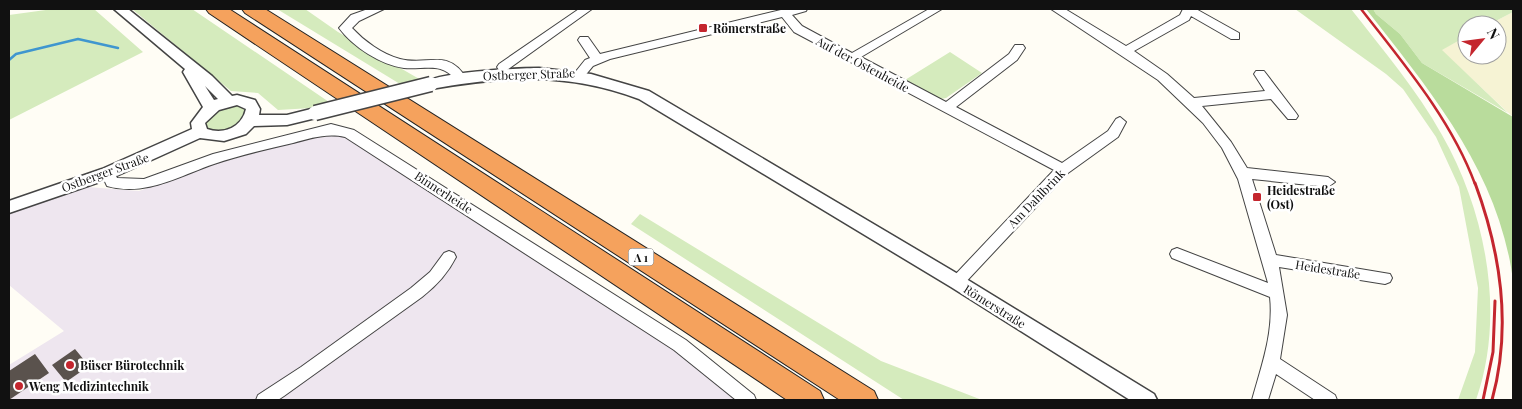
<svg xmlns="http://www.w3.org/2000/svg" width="1522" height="409" font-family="'Playfair Display',serif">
<rect width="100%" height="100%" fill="#fffdf5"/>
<!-- industrial -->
<path fill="#eee6ef" d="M 315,136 L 348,136 L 364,143 L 703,370 L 743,400 L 9,400 L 9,365 L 64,331 L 9,285 L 9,212 L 88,187 L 139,191 L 215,164 Z"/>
<!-- farmland -->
<path fill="#f6f3d4" d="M 1513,12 L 1513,117 L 1441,50 L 1467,36 L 1467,55 L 1497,55 L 1497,25 L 1488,25 Z"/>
<!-- green -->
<path fill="#d5ebbd" d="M 53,9 L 94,9 L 143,52 L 9,120 L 9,15 Z
M 132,9 L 192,9 L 329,102 L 312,108 L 278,110 L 258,93 L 231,91 Z
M 277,9 L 305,9 L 338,32 L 421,80 L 400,84 Z
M 1295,9 L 1351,9 C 1383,50 1417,90 1442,135 C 1486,212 1506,315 1476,400 L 1458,400 L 1475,352 L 1478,288 L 1459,187 L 1436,137 L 1403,89 L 1386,74 Z
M 1373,9 L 1513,9 L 1513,12 L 1488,25 L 1467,25 L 1467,36 L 1442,50 L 1508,113 L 1422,63 L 1400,34 L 1376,14 Z
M 950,52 L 982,73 L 946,98 L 941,99 L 905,80 Z
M 235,104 L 245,108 L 247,112 C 234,130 227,135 205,129 L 205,118 L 210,111 Z
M 640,214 L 881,361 L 982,400 L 904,400 L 631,224 Z"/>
<!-- forest -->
<path fill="#b9dc9c" d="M 1366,9 L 1373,9 L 1376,14 L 1400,34 L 1422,63 L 1513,117 L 1513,335 C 1513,313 1515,289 1511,267 C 1493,165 1428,88 1366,9 Z"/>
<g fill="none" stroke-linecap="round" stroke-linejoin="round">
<!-- stream -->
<path stroke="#3f96cf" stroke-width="2.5" d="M 9,60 L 16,54 L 78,39 L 118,48"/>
</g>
<!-- building -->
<path fill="#5a524d" d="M 75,349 L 89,366 L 66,382 L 52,365 Z
M 35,354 L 49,373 L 9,400 L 9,371 Z"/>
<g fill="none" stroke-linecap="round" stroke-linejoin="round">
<!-- minor casing -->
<g stroke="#444" stroke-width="2">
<path id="minor" d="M 368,9 L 384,9 L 359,21 L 352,28 C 364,41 382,54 400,59 C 427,66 448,48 466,78 L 464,81 L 456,81 C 443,61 424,70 404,68 C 381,65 353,47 339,28 L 351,15 Z
M 579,9 L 592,9 L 507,70 L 499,70 L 497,67 L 499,64 Z
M 785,9 L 807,9 L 806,11 L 792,15 L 802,26 L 852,53 L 929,9 L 942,9 L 861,57 L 946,102 L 1009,54 L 1015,45 L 1023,45 L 1025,48 L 1017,60 L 956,107 L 1062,163 L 1108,131 L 1116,119 L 1120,117 L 1126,122 L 1118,137 L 1068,173 L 962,286 L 957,288 L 952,286 L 950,282 L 952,278 L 1054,170 L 794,32 L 782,17 L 610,59 L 593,66 L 583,78 L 579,79 L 573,75 L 585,60 L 590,58 L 578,40 L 580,37 L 588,37 L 600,54 Z
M 1051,9 L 1065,9 L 1126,46 L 1180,15 L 1183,9 L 1196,9 L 1239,33 L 1239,39 L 1231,39 L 1191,16 L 1189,20 L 1134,51 L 1167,74 L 1194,98 L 1265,91 L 1254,74 L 1256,71 L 1264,71 L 1296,113 L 1298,116 L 1296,119 L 1288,119 L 1271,99 L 1202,106 L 1231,142 L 1247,168 L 1328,177 L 1335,182 L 1328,187 L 1252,179 L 1276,255 L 1390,274 L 1392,278 L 1390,282 L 1385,284 L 1279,267 L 1287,315 L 1280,359 L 1335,395 L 1337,400 L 1315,400 L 1276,374 L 1268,400 L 1252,400 C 1261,367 1274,333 1270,297 L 1172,258 L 1170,254 L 1172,250 L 1177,248 L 1268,283 L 1238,179 L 1222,148 L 1203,123 L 1158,80 Z
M 331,124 L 354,130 L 686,340 L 754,395 L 756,400 L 736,400 L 674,350 L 345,137 C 327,133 311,138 293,143 C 267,149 240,155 214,164 C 179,176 145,197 107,186 L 101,173 L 108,168 L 113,169 L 117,178 L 144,179 L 213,154 Z
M 449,251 L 454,253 L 456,257 C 448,273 436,286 422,297 L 284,396 L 278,400 L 256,400 L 258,395 L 301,367 L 411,288 L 430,272 L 444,253 Z"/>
</g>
<!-- tertiary casing -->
<g stroke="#444" stroke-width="3">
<path id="tertiary" d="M 114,9 L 128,9 L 212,76 L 232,96 L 237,95 L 255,100 L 260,109 L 259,115 L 287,115 L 315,108 L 320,109 L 322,113 L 320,117 L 287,125 L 254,126 L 246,134 L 224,141 L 200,138 L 114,177 L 9,213 L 9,201 L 102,169 L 192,129 L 191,123 L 203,107 L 183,72 L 185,69 ZM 205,86 L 218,99 L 214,100 ZM 237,105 L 246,109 C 242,127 224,135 207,129 L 205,123 L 219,110 Z
M 539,68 L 591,74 L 649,91 L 963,277 L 1154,394 L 1157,400 L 1130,400 L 951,287 L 639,99 C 567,72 505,76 431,89 L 424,84 C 431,72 521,68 539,68 Z"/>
</g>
<!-- motorway casing -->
<g stroke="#222" stroke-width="2">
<path id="motorway" d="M 206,9 L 229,9 L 820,391 L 824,400 L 787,400 L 209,13 Z
M 242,9 L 265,9 L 874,391 L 878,400 L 840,400 L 245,13 Z"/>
</g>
<!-- minor -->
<use href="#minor" fill="#fff" fill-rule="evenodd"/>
<!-- tertiary -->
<use href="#tertiary" fill="#fff" fill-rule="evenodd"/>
<!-- motorway -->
<use href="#motorway" fill="#f5a25d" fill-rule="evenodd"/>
<!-- rail-far1 -->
<path stroke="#c4262e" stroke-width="2.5" d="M 1361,9 C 1403,63 1451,119 1475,184"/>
<!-- rail -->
<path stroke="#c4262e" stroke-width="3" d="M 1475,183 C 1501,253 1512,327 1492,400
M 1483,400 L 1493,352 L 1495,301"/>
<!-- tertiary-bridge casing -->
<g stroke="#444" stroke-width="17" stroke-linecap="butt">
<path id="tertiary-bridge" d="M 315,113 L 431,84"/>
</g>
<!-- tertiary-bridge -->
<use href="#tertiary-bridge" stroke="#fff" stroke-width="14"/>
</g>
<!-- markers -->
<g fill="#c4262e" stroke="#fff" stroke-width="2">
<rect x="698" y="23" width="10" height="10" rx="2.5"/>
<rect x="1252" y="192" width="10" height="10" rx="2.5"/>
<circle cx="70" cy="365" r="5"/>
<circle cx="19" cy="386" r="5"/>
</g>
<g text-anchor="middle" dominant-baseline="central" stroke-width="5" stroke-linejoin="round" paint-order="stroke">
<!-- shield labels -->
<rect fill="#fff" stroke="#585858" stroke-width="1" x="628.5" y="248.5" width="25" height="17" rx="4"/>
<g font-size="11" font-weight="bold" fill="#111">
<text x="641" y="257">A 1</text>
</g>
<!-- poi labels -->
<g font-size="12" font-weight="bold" fill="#111" stroke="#fff" text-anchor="start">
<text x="713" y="28">Römerstraße</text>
<text x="1267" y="190">Heidestraße<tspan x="1267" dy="14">(Ost)</tspan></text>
<text x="80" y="365">Büser Bürotechnik</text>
<text x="29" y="386">Weng Medizintechnik</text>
</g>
<!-- street labels -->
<g font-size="12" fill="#111" stroke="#fff">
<text transform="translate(863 64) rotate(28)">Auf der Ostenheide</text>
<text transform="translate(529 74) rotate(-2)">Ostberger Straße</text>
<text transform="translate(105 172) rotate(-20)">Ostberger Straße</text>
<text transform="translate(444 192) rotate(33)">Binnerheide</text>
<text transform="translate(1036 198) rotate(-46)">Am Dahlbrink</text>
<text transform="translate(1328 269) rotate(9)">Heidestraße</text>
<text transform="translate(995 306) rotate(32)">Römerstraße</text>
</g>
</g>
<!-- border -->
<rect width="1522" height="409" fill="none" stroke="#111111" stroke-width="20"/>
<!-- north arrow -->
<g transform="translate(1482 40) rotate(61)"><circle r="24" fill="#ffffff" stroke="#a0a0a0"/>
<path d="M0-4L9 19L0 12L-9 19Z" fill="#c4262e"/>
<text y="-8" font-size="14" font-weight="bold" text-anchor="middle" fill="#111111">N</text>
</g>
</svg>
